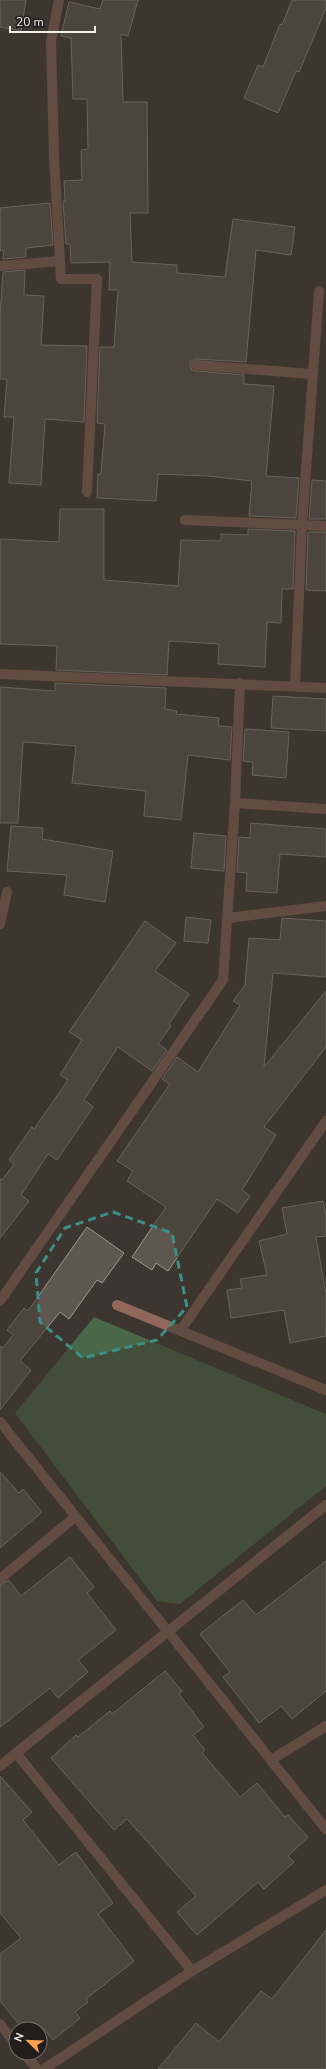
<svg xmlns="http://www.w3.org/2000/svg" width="326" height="2069" font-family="'Nunito Sans',sans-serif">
<rect width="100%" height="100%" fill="#3d3630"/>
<!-- green -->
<path fill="#496847" d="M 94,1317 L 326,1414 L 326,1486 L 180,1604 L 157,1601 L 15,1413 Z"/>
<!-- building -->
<path fill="#5d5750" stroke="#9f9790" d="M 0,0 L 26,0 L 21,31 L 0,27 Z
M 103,0 L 138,0 L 128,36 L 121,34 L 123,102 L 147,102 L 148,213 L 130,213 L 132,262 L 177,265 L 177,273 L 225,277 L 233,219 L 295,227 L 291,255 L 256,250 L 246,362 L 196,359 L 191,361 L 190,365 L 192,370 L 196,371 L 244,375 L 244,384 L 274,386 L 266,476 L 299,478 L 296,518 L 249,516 L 252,481 L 208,476 L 158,474 L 156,501 L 97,498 L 98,474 L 101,474 L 105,424 L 97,423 L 100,347 L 114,347 L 118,290 L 109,290 L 110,262 L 71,263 L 70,244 L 66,244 L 63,201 L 65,201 L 64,181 L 82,180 L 81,150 L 88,149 L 87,99 L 73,99 L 71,38 L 61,36 L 69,2 L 100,9 Z
M 292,0 L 326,0 L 326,8 L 299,72 L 296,71 L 278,113 L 244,98 L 258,65 L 263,67 L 280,24 L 282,25 Z
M 50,203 L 53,245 L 26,248 L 26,257 L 3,259 L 4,250 L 0,251 L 0,208 Z
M 25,270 L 24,295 L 44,296 L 41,345 L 87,346 L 84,422 L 45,419 L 41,485 L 9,483 L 14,417 L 4,417 L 7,379 L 0,379 L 0,316 L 3,272 Z
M 312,480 L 326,481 L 326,519 L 309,519 Z
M 60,509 L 104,509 L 104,580 L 178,586 L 181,540 L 221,541 L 221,534 L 248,535 L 248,529 L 295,531 L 293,589 L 282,589 L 281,623 L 267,622 L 265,667 L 218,664 L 219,644 L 169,641 L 167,675 L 56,670 L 57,646 L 0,644 L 0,539 L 59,542 Z
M 308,532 L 326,532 L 326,591 L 306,590 Z
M 55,683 L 166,688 L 165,709 L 177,711 L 176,714 L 219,718 L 218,726 L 232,727 L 230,760 L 188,755 L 181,820 L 144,816 L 146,791 L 72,783 L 76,746 L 23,742 L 18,823 L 0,823 L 0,687 L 55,691 Z
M 273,696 L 326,699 L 326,731 L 271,728 Z
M 245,729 L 289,732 L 286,778 L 252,775 L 253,762 L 243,761 Z
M 251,823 L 326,829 L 326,857 L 280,854 L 277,893 L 246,891 L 247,873 L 237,872 L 239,837 L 250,838 Z
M 11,826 L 43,828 L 42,839 L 113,851 L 105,902 L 64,895 L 67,875 L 7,871 Z
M 194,833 L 226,836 L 224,871 L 191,868 Z
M 186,917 L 211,920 L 208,943 L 184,941 Z
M 282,918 L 326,921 L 326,977 L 273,973 L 264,1067 L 326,991 L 326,1047 L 264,1127 L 276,1135 L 242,1190 L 250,1196 L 238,1213 L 217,1199 L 168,1271 L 156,1263 L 152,1270 L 132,1257 L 166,1207 L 127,1181 L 133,1171 L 117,1161 L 170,1084 L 162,1079 L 177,1057 L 198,1072 L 240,1005 L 233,1001 L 245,985 L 249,938 L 280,940 Z
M 145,921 L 176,943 L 155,971 L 189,994 L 169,1024 L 171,1026 L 158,1044 L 167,1050 L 152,1071 L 118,1047 L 84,1100 L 93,1107 L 57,1160 L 48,1154 L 21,1195 L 29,1201 L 0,1238 L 0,1179 L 2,1180 L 14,1164 L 9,1160 L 32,1127 L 34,1129 L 68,1080 L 60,1075 L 82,1040 L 69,1032 Z
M 323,1201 L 326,1215 L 326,1236 L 316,1237 L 326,1294 L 326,1336 L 290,1343 L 284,1310 L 231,1318 L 227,1290 L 242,1288 L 240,1279 L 267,1275 L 259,1241 L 287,1234 L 282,1208 Z
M 87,1227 L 124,1253 L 102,1283 L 97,1280 L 69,1319 L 60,1312 L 20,1361 L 31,1370 L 0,1410 L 0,1346 L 3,1348 L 13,1335 L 7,1330 L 24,1308 L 28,1311 Z
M 0,1472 L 19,1493 L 23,1489 L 42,1512 L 0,1548 Z
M 70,1557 L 94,1587 L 87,1593 L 116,1630 L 78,1660 L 88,1672 L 58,1698 L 50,1688 L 0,1727 L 0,1585 L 9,1580 L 21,1596 Z
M 326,1561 L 326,1691 L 292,1719 L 281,1706 L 259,1723 L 223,1677 L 230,1672 L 200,1634 L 243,1600 L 256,1615 Z
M 165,1671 L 182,1691 L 179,1694 L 204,1727 L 193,1735 L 205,1750 L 202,1753 L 240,1797 L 257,1783 L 285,1817 L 288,1815 L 308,1837 L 288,1856 L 294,1862 L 264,1889 L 258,1882 L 197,1935 L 177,1912 L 196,1896 L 127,1819 L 114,1830 L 51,1758 L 76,1735 L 78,1737 L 110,1711 L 112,1714 Z
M 0,1776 L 32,1812 L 23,1820 L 59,1865 L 76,1852 L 113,1903 L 98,1914 L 134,1961 L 86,1999 L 88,2002 L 75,2012 L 80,2018 L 53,2040 L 44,2029 L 23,2029 L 0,2001 L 0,1954 L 21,1938 L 0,1913 Z
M 326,1930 L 326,2069 L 158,2069 L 196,2023 L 219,2042 L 261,1991 L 272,1999 Z"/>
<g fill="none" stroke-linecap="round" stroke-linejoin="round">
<!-- minor -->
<path stroke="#906759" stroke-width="10" d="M 59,0 L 51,41 L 54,157 L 61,279 L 97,279 L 87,492
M 0,266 L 60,261
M 196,365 L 312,374
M 185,520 L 326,526
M 0,674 L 326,688
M 295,686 L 302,525 L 319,291
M 235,803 L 326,809
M 228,918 L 326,906
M 0,924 L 7,892
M 0,1301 L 223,980 L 235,803 L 240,683
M 180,1331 L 326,1121
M 0,1422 L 326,1829
M 0,1579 L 75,1517
M 16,1753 L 192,1971
M 271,1760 L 326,1726
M 0,1766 L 326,1505
M 0,2024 L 16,2044
M 24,2053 L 37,2069
M 44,2069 L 192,1971 L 326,1890"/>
<!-- tertiary -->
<path stroke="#906759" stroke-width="10" d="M 117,1305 L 326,1390"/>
</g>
<!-- marked area -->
<path d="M0 0H326V2069H0ZM 113,1212 L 172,1233 L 187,1307 L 157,1340 L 83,1358 L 40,1322 L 36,1273 L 65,1228 Z" fill="#3d3630" fill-opacity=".55" fill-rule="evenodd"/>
<path fill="none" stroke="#3c8e87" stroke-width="3" stroke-dasharray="8 5" stroke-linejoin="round" d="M 113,1212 L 172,1233 L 187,1307 L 157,1340 L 83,1358 L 40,1322 L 36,1273 L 65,1228 Z"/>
<!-- north arrow -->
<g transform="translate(28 2041) rotate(293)"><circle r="19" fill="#211e1b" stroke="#75716e"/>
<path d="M0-3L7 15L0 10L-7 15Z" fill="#fa9f4f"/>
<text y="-6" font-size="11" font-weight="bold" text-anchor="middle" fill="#f2eeea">N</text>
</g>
<!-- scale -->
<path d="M10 26v6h85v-6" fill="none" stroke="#f2eeea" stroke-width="2"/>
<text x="16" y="26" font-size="12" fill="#f2eeea" stroke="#211e1b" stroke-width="3" paint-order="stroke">20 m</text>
</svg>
